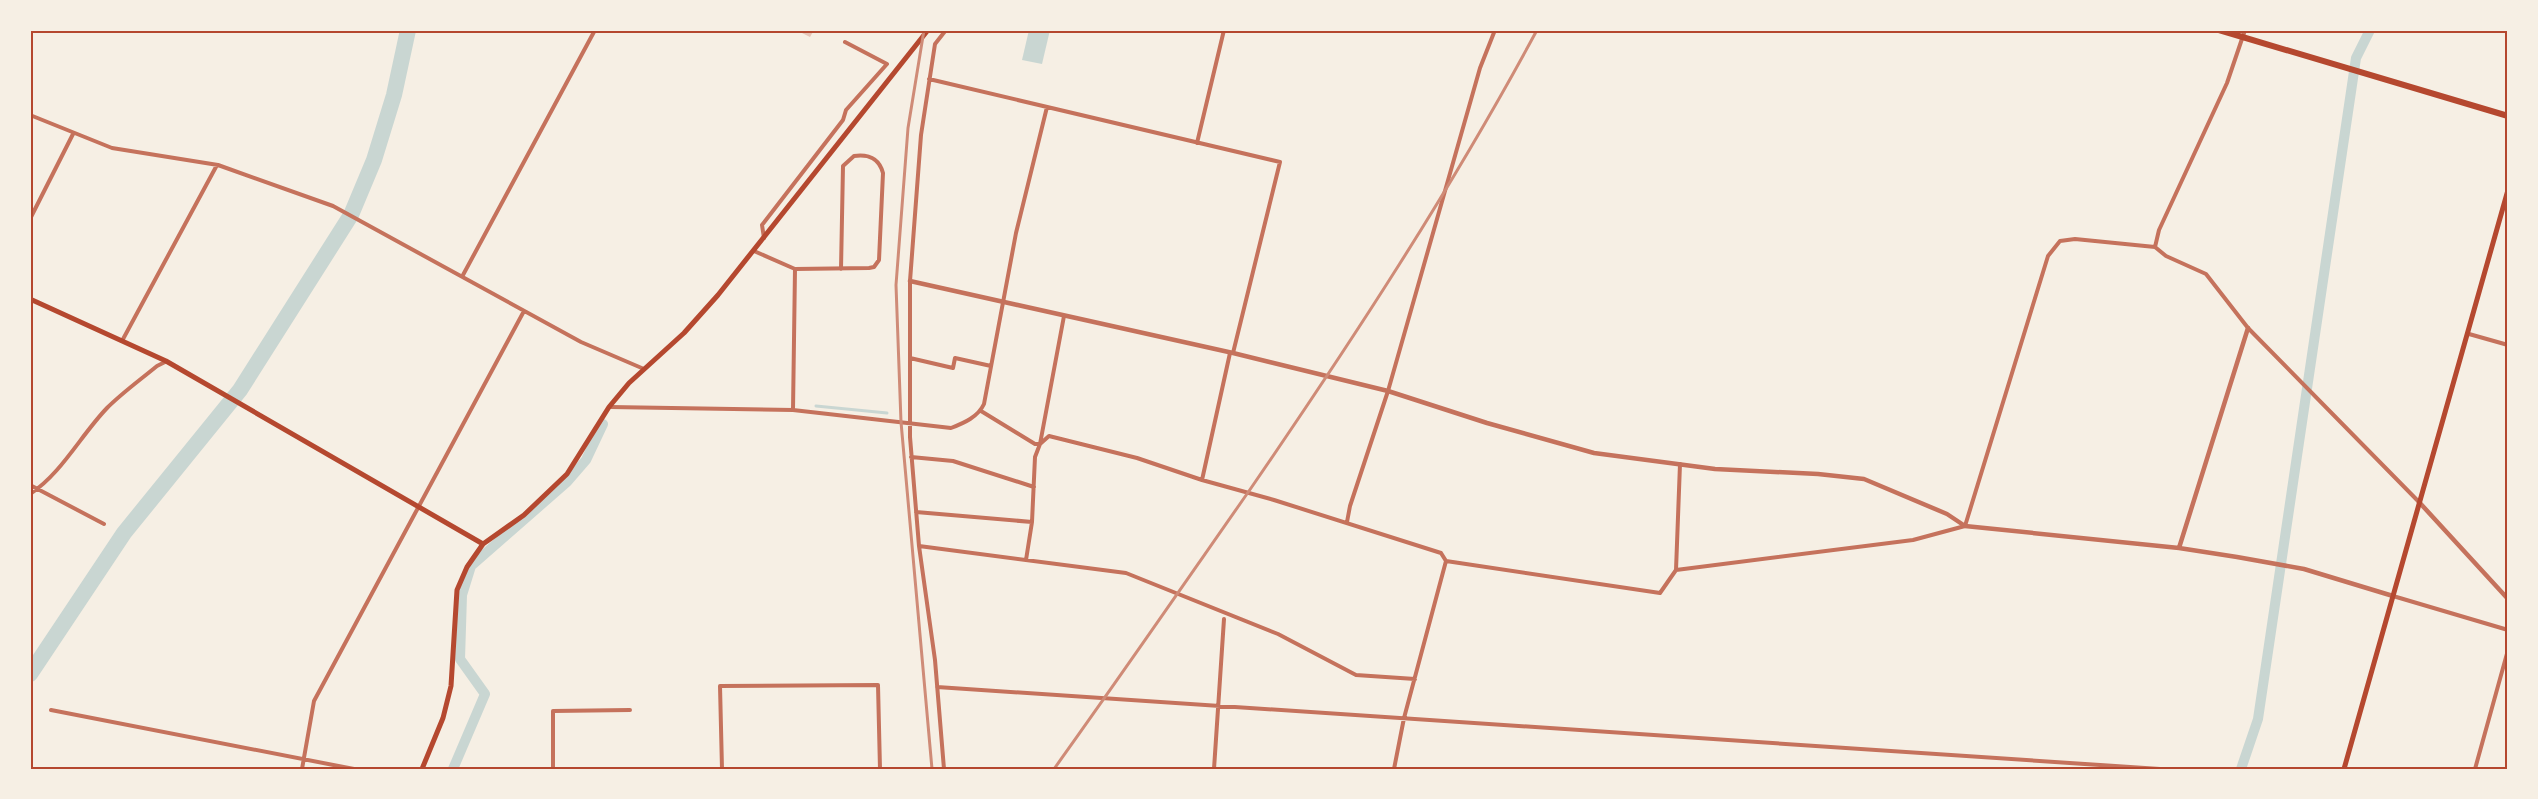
<svg xmlns="http://www.w3.org/2000/svg" width="2538" height="799" font-family="'DM Sans',sans-serif">
<rect width="100%" height="100%" fill="#f6efe4"/>
<!-- water -->
<path fill="#c9d6d2" d="M 1029,30 L 1050,30 L 1042,64 L 1022,60 Z"/>
<g fill="none" stroke-linecap="round" stroke-linejoin="round">
<!-- stream -->
<path stroke="#c9d6d2" stroke-width="3" d="M 816,406 L 887,413"/>
<!-- canal -->
<path stroke="#c9d6d2" stroke-width="10" d="M 453,769 L 485,694 L 460,659 L 462,595 L 471,566 L 567,482 L 586,460 L 603,424
M 2241,769 L 2258,719 L 2356,58 L 2370,30"/>
<!-- river -->
<path stroke="#c9d6d2" stroke-width="16" d="M 30,674 L 124,533 L 240,390 L 351,215 L 374,160 L 394,95 L 408,30"/>
</g>
<!-- building -->
<path fill="#e6c5b7" d="M 796,30 L 814,30 L 810,37 Z"/>
<g fill="none" stroke-linecap="round" stroke-linejoin="round">
<!-- minor -->
<path stroke="#c5725c" stroke-width="4" d="M 929,79 L 1280,162 L 1233,353
M 30,115 L 112,148 L 218,165 L 333,206 L 581,342 L 644,369
M 1197,143 L 1224,30
M 30,219 L 73,134
M 764,238 L 762,225 L 843,120 L 846,110 L 887,64 L 845,42
M 2155,247 L 2159,230 L 2227,83 L 2245,30
M 754,251 L 795,269 L 869,268 L 874,267 L 879,260 L 883,173 C 879,158 869,154 854,156 L 843,166 L 841,269
M 463,275 L 595,30
M 2469,334 L 2508,345
M 122,341 L 217,165
M 910,358 L 953,368 L 955,358 L 991,366
M 610,407 L 793,410 L 951,428 C 964,423 978,417 984,404 L 1016,233 L 1047,107
M 793,410 L 795,269
M 981,411 L 1035,444 L 1040,444
M 1040,444 L 1049,436 L 1137,458 L 1202,480 L 1274,500 L 1441,553 L 1446,561 L 1404,718 L 1394,769
M 911,457 L 953,461 L 1034,487
M 1202,480 L 1230,353
M 30,485 L 104,524
M 30,494 C 61,474 81,435 107,408 C 122,393 140,380 157,366 L 165,362
M 916,512 L 1032,522
M 1347,522 L 1350,506 L 1388,391 L 1480,68 L 1495,30
M 919,546 L 1126,573 L 1278,634 L 1356,675 L 1415,679
M 1026,560 L 1032,522 L 1035,457 L 1040,444 L 1064,316
M 1446,561 L 1660,593 L 1676,570 L 1680,464
M 1676,570 L 1913,540 L 1965,526 L 2048,256 L 2060,241 L 2075,239 L 2155,247 L 2166,256 L 2206,274 L 2248,328 L 2419,502
M 2393,596 L 2508,630
M 937,687 L 2160,769
M 51,710 L 354,769
M 302,769 L 314,701 L 524,311
M 553,769 L 553,711 L 630,710
M 722,769 L 720,686 L 878,685 L 880,769
M 944,769 L 935,660 L 919,546 L 910,437 L 910,281 L 921,135 L 935,44 L 946,30
M 1214,769 L 1224,619
M 2475,769 L 2508,650"/>
<!-- tertiary -->
<path stroke="#c5725c" stroke-width="4.5" d="M 910,281 L 1233,353 L 1388,391 L 1487,423 L 1594,453 L 1715,469 L 1818,474 L 1864,479 L 1947,514 L 1965,526 L 2179,548 L 2237,557 L 2304,569 L 2393,596
M 2419,502 L 2508,599
M 2179,548 L 2248,328"/>
<!-- secondary -->
<path stroke="#b5482f" stroke-width="5" d="M 30,299 L 166,361 L 483,544
M 422,769 L 443,718 L 451,686 L 457,590 L 467,567 L 483,544 L 524,515 L 567,474 L 609,407 L 629,383 L 684,333 L 718,295 L 928,30
M 2344,769 L 2508,190"/>
<!-- primary -->
<path stroke="#b5482f" stroke-width="6" d="M 2219,30 L 2508,116"/>
<!-- rail -->
<path stroke="#cf8b77" stroke-width="3" d="M 924,30 L 908,128 L 896,285 L 901,422 L 932,769
M 1054,769 C 1120,677 1184,584 1249,491 C 1352,341 1451,190 1537,30"/>
</g>
<!-- border -->
<rect width="2538" height="799" fill="none" stroke="#f6efe4" stroke-width="63"/>
<rect x="32" y="32" width="2474" height="736" fill="none" stroke="#b5482f" stroke-width="2"/>
</svg>
